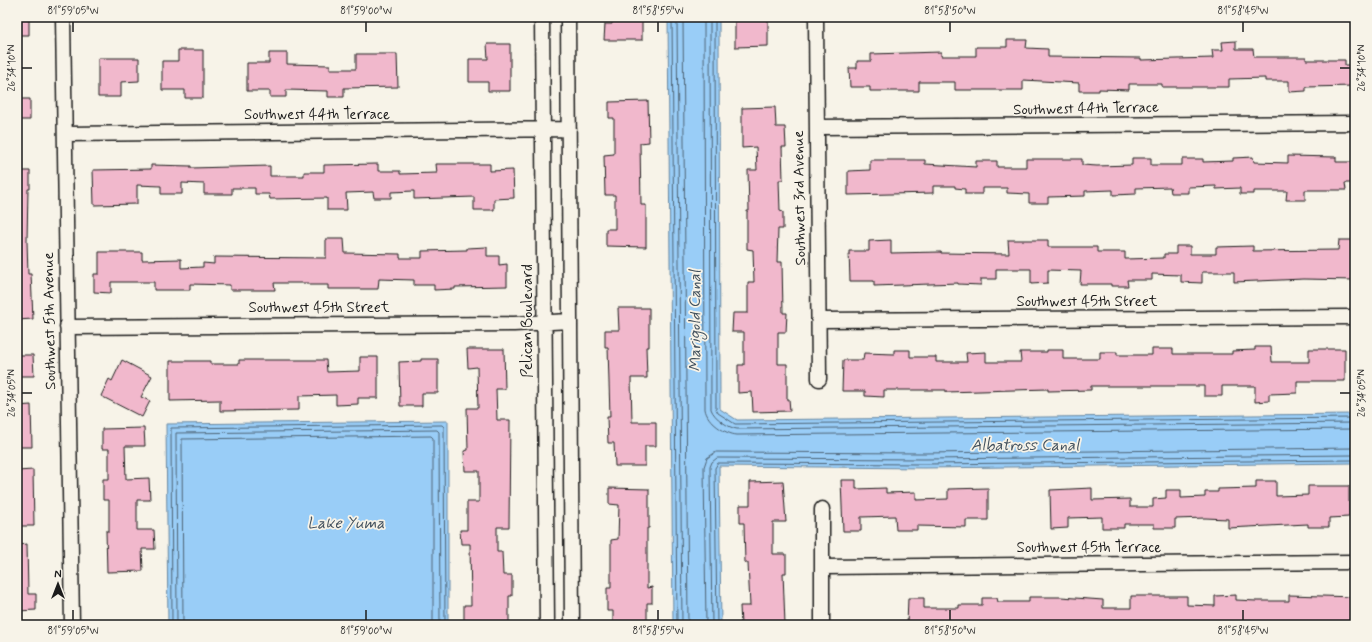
<svg xmlns="http://www.w3.org/2000/svg" width="1372" height="642" font-family="Mynerve,sans-serif">
<rect width="100%" height="100%" fill="#f7f3e8"/>
<filter id="ink" filterUnits="userSpaceOnUse"><feTurbulence type="fractalNoise" baseFrequency=".025" numOctaves="2"/><feDisplacementMap in="SourceGraphic" scale="8" xChannelSelector="R" yChannelSelector="G"/><feConvolveMatrix kernelMatrix="1 2 1 2 8 2 1 2 1" color-interpolation-filters="sRGB"/></filter>
<g filter="url(#ink)">
<!-- water -->
<path fill="#99cdf7" stroke="#67869f" d="M 668,17 L 719,17 L 720,409 L 737,420 L 1355,414 L 1355,463 L 924,468 L 719,466 L 721,625 L 673,625 Z
M 448,421 L 448,625 L 168,625 L 166,424 Z"/>
<g fill="none" stroke-linecap="round" stroke-linejoin="round">
<!-- shore -->
<path stroke="#4e6374" stroke-width="1" d="M 672,17 L 677,625
M 677,17 L 682,625
M 683,17 L 688,625
M 704,17 L 705,409 C 707,422 725,434 737,435 L 1355,429
M 710,17 L 711,409 C 714,418 729,428 737,429 L 1355,423
M 715,17 L 716,409 L 718,413 L 735,424 L 1355,418
M 172,625 L 171,428 L 442,425 L 444,427 L 445,625
M 177,625 L 176,433 L 437,430 L 439,432 L 440,625
M 183,625 L 182,439 L 431,436 L 433,438 L 433,625
M 706,625 L 704,467 L 707,458 L 716,452 L 924,453 L 1355,448
M 712,625 L 710,467 L 712,462 L 717,458 L 924,459 L 1355,455
M 717,625 L 715,468 L 718,463 L 924,464 L 1355,460"/>
</g>
<!-- building -->
<path fill="#f1b8cc" stroke="#1c1c1c" d="M 17,17 L 29,17 L 29,35 L 17,35 Z
M 612,17 L 642,17 L 642,40 L 604,40 L 605,24 L 612,24 Z
M 735,17 L 768,17 L 768,46 L 735,47 Z
M 1007,40 L 1027,40 L 1026,48 L 1048,49 L 1048,57 L 1141,58 L 1141,60 L 1213,58 L 1212,50 L 1223,50 L 1222,42 L 1236,41 L 1236,49 L 1253,49 L 1254,57 L 1306,57 L 1306,60 L 1345,60 L 1345,65 L 1354,65 L 1355,86 L 1306,87 L 1306,91 L 1289,92 L 1289,81 L 1265,81 L 1265,78 L 1229,79 L 1229,87 L 1162,87 L 1162,84 L 1129,84 L 1129,90 L 1099,89 L 1099,91 L 1079,91 L 1079,83 L 1023,80 L 1023,90 L 955,90 L 955,82 L 919,82 L 919,91 L 870,91 L 870,87 L 850,87 L 849,68 L 857,68 L 857,61 L 871,61 L 871,54 L 941,52 L 941,56 L 976,56 L 976,47 L 1007,47 Z
M 487,44 L 510,44 L 510,91 L 488,91 L 488,82 L 469,82 L 469,59 L 488,59 Z
M 178,50 L 203,50 L 203,98 L 185,98 L 185,90 L 162,90 L 162,61 L 178,61 Z
M 269,53 L 287,53 L 287,64 L 330,65 L 330,69 L 356,69 L 356,54 L 397,54 L 398,87 L 344,88 L 344,97 L 328,97 L 328,91 L 286,90 L 286,97 L 270,97 L 270,91 L 247,91 L 247,63 L 269,63 Z
M 98,58 L 139,58 L 139,81 L 121,82 L 121,97 L 98,97 Z
M 17,99 L 30,99 L 30,120 L 17,120 Z
M 648,101 L 649,142 L 640,143 L 641,205 L 646,205 L 646,247 L 606,246 L 606,229 L 615,229 L 615,195 L 605,195 L 604,155 L 614,154 L 614,118 L 609,118 L 609,102 Z
M 775,107 L 776,127 L 785,127 L 786,147 L 782,147 L 783,180 L 779,180 L 780,211 L 783,212 L 783,229 L 778,229 L 777,262 L 782,262 L 783,313 L 787,313 L 786,332 L 778,332 L 778,364 L 787,364 L 787,399 L 789,399 L 790,411 L 753,412 L 752,392 L 738,393 L 738,365 L 744,365 L 744,332 L 732,332 L 733,313 L 748,313 L 748,282 L 754,282 L 753,250 L 747,249 L 747,211 L 749,211 L 748,170 L 757,170 L 756,147 L 742,148 L 742,108 Z
M 1288,156 L 1336,157 L 1336,162 L 1355,162 L 1355,183 L 1345,183 L 1346,190 L 1305,190 L 1305,200 L 1286,200 L 1287,191 L 1254,191 L 1254,194 L 1240,194 L 1240,188 L 1216,189 L 1216,186 L 1188,187 L 1188,193 L 1171,193 L 1170,187 L 1136,188 L 1136,194 L 1113,195 L 1113,190 L 1085,191 L 1085,196 L 1048,197 L 1048,203 L 1029,203 L 1029,194 L 1007,193 L 1007,188 L 982,188 L 982,194 L 965,194 L 965,189 L 955,188 L 955,186 L 933,186 L 933,193 L 848,195 L 848,171 L 870,170 L 870,160 L 925,160 L 925,164 L 976,167 L 976,161 L 997,161 L 997,167 L 1026,167 L 1026,159 L 1082,159 L 1082,165 L 1097,166 L 1132,165 L 1132,158 L 1151,158 L 1151,165 L 1182,165 L 1182,159 L 1203,159 L 1203,162 L 1233,161 L 1233,158 L 1253,157 L 1254,162 L 1288,163 Z
M 378,164 L 378,171 L 400,171 L 400,174 L 437,173 L 436,164 L 490,164 L 490,171 L 513,170 L 514,198 L 494,199 L 494,210 L 474,210 L 474,197 L 414,199 L 414,191 L 391,192 L 391,198 L 374,198 L 373,192 L 346,193 L 347,210 L 327,210 L 327,198 L 270,199 L 269,194 L 255,194 L 255,188 L 232,188 L 232,194 L 204,194 L 204,184 L 182,183 L 182,194 L 161,194 L 161,186 L 137,185 L 137,204 L 94,205 L 93,170 L 151,169 L 151,165 L 191,166 L 191,168 L 270,166 L 270,176 L 304,176 L 304,172 L 324,172 L 324,165 Z
M 17,171 L 30,171 L 30,189 L 28,189 L 27,241 L 28,274 L 31,274 L 33,319 L 17,320 Z
M 326,239 L 344,239 L 345,253 L 400,254 L 400,258 L 422,258 L 422,251 L 467,250 L 467,248 L 487,247 L 487,256 L 499,256 L 499,265 L 507,264 L 507,286 L 455,287 L 455,289 L 434,290 L 434,285 L 414,285 L 414,280 L 379,279 L 378,289 L 328,289 L 328,285 L 309,285 L 309,283 L 274,283 L 275,290 L 230,290 L 230,285 L 190,284 L 190,290 L 154,290 L 154,282 L 111,282 L 111,293 L 94,292 L 94,274 L 99,274 L 99,252 L 142,252 L 142,260 L 181,259 L 181,268 L 203,267 L 203,263 L 214,264 L 214,257 L 326,258 Z
M 891,240 L 891,253 L 941,252 L 941,253 L 1009,254 L 1008,240 L 1048,240 L 1048,247 L 1097,247 L 1097,252 L 1125,252 L 1125,259 L 1164,258 L 1164,254 L 1176,254 L 1176,246 L 1190,246 L 1190,254 L 1216,254 L 1216,247 L 1253,246 L 1253,251 L 1338,250 L 1339,240 L 1355,240 L 1355,280 L 1304,279 L 1234,282 L 1234,272 L 1202,272 L 1202,283 L 1181,282 L 1181,275 L 1152,274 L 1152,280 L 1127,280 L 1128,286 L 1111,286 L 1111,284 L 1080,284 L 1081,271 L 1048,270 L 1048,283 L 1031,284 L 1031,269 L 996,269 L 996,279 L 981,279 L 981,285 L 958,284 L 958,283 L 874,286 L 874,281 L 850,281 L 849,251 L 869,251 L 869,241 Z
M 618,308 L 649,308 L 649,347 L 646,347 L 647,378 L 631,378 L 632,422 L 656,422 L 656,446 L 645,446 L 645,466 L 615,466 L 614,443 L 608,443 L 607,417 L 610,417 L 608,347 L 605,347 L 605,330 L 619,330 Z
M 1255,347 L 1271,347 L 1272,362 L 1309,362 L 1309,349 L 1345,349 L 1345,381 L 1297,381 L 1297,393 L 1269,394 L 1269,401 L 1255,402 L 1255,386 L 1222,386 L 1222,396 L 1204,396 L 1204,386 L 1091,386 L 1091,390 L 1048,391 L 1048,389 L 946,392 L 946,390 L 884,390 L 884,397 L 865,396 L 865,391 L 842,391 L 843,360 L 863,360 L 864,353 L 894,354 L 894,350 L 910,350 L 910,357 L 936,357 L 936,362 L 967,362 L 966,353 L 986,352 L 986,362 L 1021,362 L 1020,352 L 1047,352 L 1047,350 L 1063,350 L 1063,359 L 1100,359 L 1100,352 L 1117,352 L 1117,355 L 1152,355 L 1152,349 L 1173,349 L 1173,354 L 1232,354 L 1232,351 L 1255,350 Z
M 467,349 L 504,349 L 505,389 L 496,389 L 497,420 L 510,420 L 509,527 L 497,527 L 497,552 L 502,552 L 503,575 L 512,575 L 512,596 L 509,596 L 509,625 L 464,625 L 464,605 L 471,605 L 470,544 L 461,544 L 460,530 L 467,530 L 467,502 L 479,502 L 479,471 L 465,471 L 464,451 L 468,450 L 467,408 L 478,408 L 477,367 L 468,368 Z
M 17,355 L 33,355 L 34,376 L 17,376 Z
M 360,357 L 378,357 L 378,398 L 358,398 L 358,404 L 336,405 L 336,395 L 299,396 L 299,410 L 220,411 L 220,400 L 170,401 L 170,361 L 210,361 L 210,364 L 239,364 L 239,360 L 326,360 L 327,372 L 360,371 Z
M 421,359 L 438,359 L 438,393 L 422,393 L 422,406 L 400,406 L 399,362 L 421,361 Z
M 122,360 L 152,376 L 141,397 L 150,401 L 142,417 L 101,396 L 109,379 L 112,381 Z
M 31,405 L 32,447 L 17,447 L 17,406 Z
M 144,428 L 145,446 L 125,446 L 126,479 L 149,478 L 150,500 L 137,500 L 137,530 L 154,530 L 155,549 L 142,549 L 143,571 L 107,572 L 106,531 L 109,531 L 109,500 L 103,500 L 103,479 L 109,479 L 109,449 L 102,449 L 102,429 Z
M 33,470 L 34,526 L 17,526 L 17,471 Z
M 841,480 L 856,480 L 856,489 L 886,488 L 886,493 L 916,492 L 916,500 L 948,499 L 948,489 L 988,488 L 988,520 L 966,520 L 966,527 L 917,526 L 917,530 L 896,530 L 895,516 L 861,517 L 861,531 L 843,531 Z
M 783,481 L 786,522 L 773,522 L 773,554 L 786,554 L 786,573 L 783,573 L 785,624 L 741,625 L 740,606 L 750,606 L 748,563 L 745,563 L 744,523 L 740,523 L 740,505 L 750,505 L 750,482 Z
M 1256,481 L 1276,481 L 1276,496 L 1308,495 L 1308,486 L 1349,486 L 1349,517 L 1329,518 L 1329,527 L 1308,527 L 1308,524 L 1228,528 L 1228,519 L 1205,518 L 1175,519 L 1175,528 L 1154,528 L 1154,524 L 1124,524 L 1124,528 L 1102,528 L 1102,517 L 1068,518 L 1068,528 L 1051,529 L 1050,490 L 1092,488 L 1092,500 L 1130,499 L 1130,507 L 1153,507 L 1153,499 L 1166,498 L 1166,490 L 1181,490 L 1181,498 L 1205,497 L 1205,492 L 1218,492 L 1218,489 L 1256,488 Z
M 609,488 L 649,489 L 649,528 L 647,528 L 647,588 L 652,587 L 652,603 L 647,603 L 647,625 L 613,625 L 613,611 L 607,611 L 607,588 L 611,588 L 611,540 L 618,539 L 619,505 L 609,504 Z
M 27,544 L 28,594 L 36,594 L 36,610 L 17,611 L 17,545 Z
M 1236,595 L 1236,600 L 1256,601 L 1289,601 L 1289,595 L 1355,597 L 1355,617 L 1352,617 L 1352,625 L 907,625 L 908,598 L 924,598 L 924,608 L 959,608 L 959,605 L 982,605 L 982,598 L 997,598 L 998,602 L 1029,602 L 1029,597 L 1061,597 L 1103,600 L 1103,608 L 1131,608 L 1131,596 L 1187,596 L 1187,605 L 1215,606 L 1215,596 Z"/>
<g fill="none" stroke-linecap="round" stroke-linejoin="round">
<!-- minor casing -->
<g stroke="#1c1c1c" stroke-width="17">
<path id="minor" d="M 63,17 L 72,625
M 542,17 L 547,625
M 568,17 L 572,625
M 816,17 L 819,379
M 817,127 L 1355,123
M 65,134 L 569,129
M 819,320 L 1355,317
M 67,327 L 514,324 L 570,321
M 822,509 L 822,625
M 823,567 L 1355,562"/>
</g>
<!-- minor -->
<use href="#minor" stroke="#f7f3e8" stroke-width="14"/>
</g>
</g>
<!-- ticks -->
<path fill="none" stroke="#1c1c1c" stroke-width="1.5" d="M 73,22 L 73,32M 366,22 L 366,32M 658,22 L 658,32M 950,22 L 950,32M 1243,22 L 1243,32M 22,68 L 32,68M 1340,68 L 1350,68M 22,393 L 32,393M 1340,393 L 1350,393M 73,610 L 73,620M 366,610 L 366,620M 658,610 L 658,620M 950,610 L 950,620M 1243,610 L 1243,620"/>
<g text-anchor="middle" dominant-baseline="central" stroke-width="3.5" stroke-linejoin="round" paint-order="stroke">
<!-- street labels -->
<g font-size="15" fill="#1c1c1c" stroke="#f7f3e8">
<text transform="translate(1086 109) rotate(-1)">Southwest 44th Terrace</text>
<text x="317" y="115">Southwest 44th Terrace</text>
<text transform="translate(800 198) rotate(-91)">Southwest 3rd Avenue</text>
<text x="1087" y="302">Southwest 45th Street</text>
<text x="319" y="308">Southwest 45th Street</text>
<text transform="translate(50 321) rotate(-91)">Southwest 5th Avenue</text>
<text transform="translate(528 321) rotate(-90)">Pelican Boulevard</text>
<text x="1089" y="548">Southwest 45th Terrace</text>
</g>
<!-- water labels -->
<g font-size="16" font-style="italic" fill="#42515e" stroke="#f7f3e8">
<text transform="translate(695 321) rotate(-90)">Marigold Canal</text>
<text x="1025" y="445">Albatross Canal</text>
<text x="346" y="523">Lake Yuma</text>
</g>
</g>
<!-- margin -->
<rect width="1372" height="642" fill="none" stroke="#f7f3e8" stroke-width="44"/>
<!-- north arrow -->
<g transform="translate(58 584)" stroke="#f7f3e8" stroke-width="3" paint-order="stroke">
<path d="M0-3L7 15L0 10L-7 15Z" fill="#1c1c1c"/>
<text y="-6" font-size="11" font-weight="bold" text-anchor="middle" fill="#1c1c1c">N</text>
</g>
<rect x="22" y="22" width="1328" height="598" fill="none" stroke="#1c1c1c" stroke-width="1.5"/>
<g font-size="10" text-anchor="middle" fill="#1c1c1c">
<text x="73" y="14">81°59'05"W</text>
<text x="366" y="14">81°59'00"W</text>
<text x="658" y="14">81°58'55"W</text>
<text x="950" y="14">81°58'50"W</text>
<text x="1243" y="14">81°58'45"W</text>
<text transform="translate(11 68) rotate(-90)" y="4">26°34'10"N</text>
<text transform="translate(1361 68) rotate(-90)" y="4">26°34'10"N</text>
<text transform="translate(11 393) rotate(-90)" y="4">26°34'05"N</text>
<text transform="translate(1361 393) rotate(-90)" y="4">26°34'05"N</text>
<text x="73" y="634">81°59'05"W</text>
<text x="366" y="634">81°59'00"W</text>
<text x="658" y="634">81°58'55"W</text>
<text x="950" y="634">81°58'50"W</text>
<text x="1243" y="634">81°58'45"W</text>
</g>
</svg>
